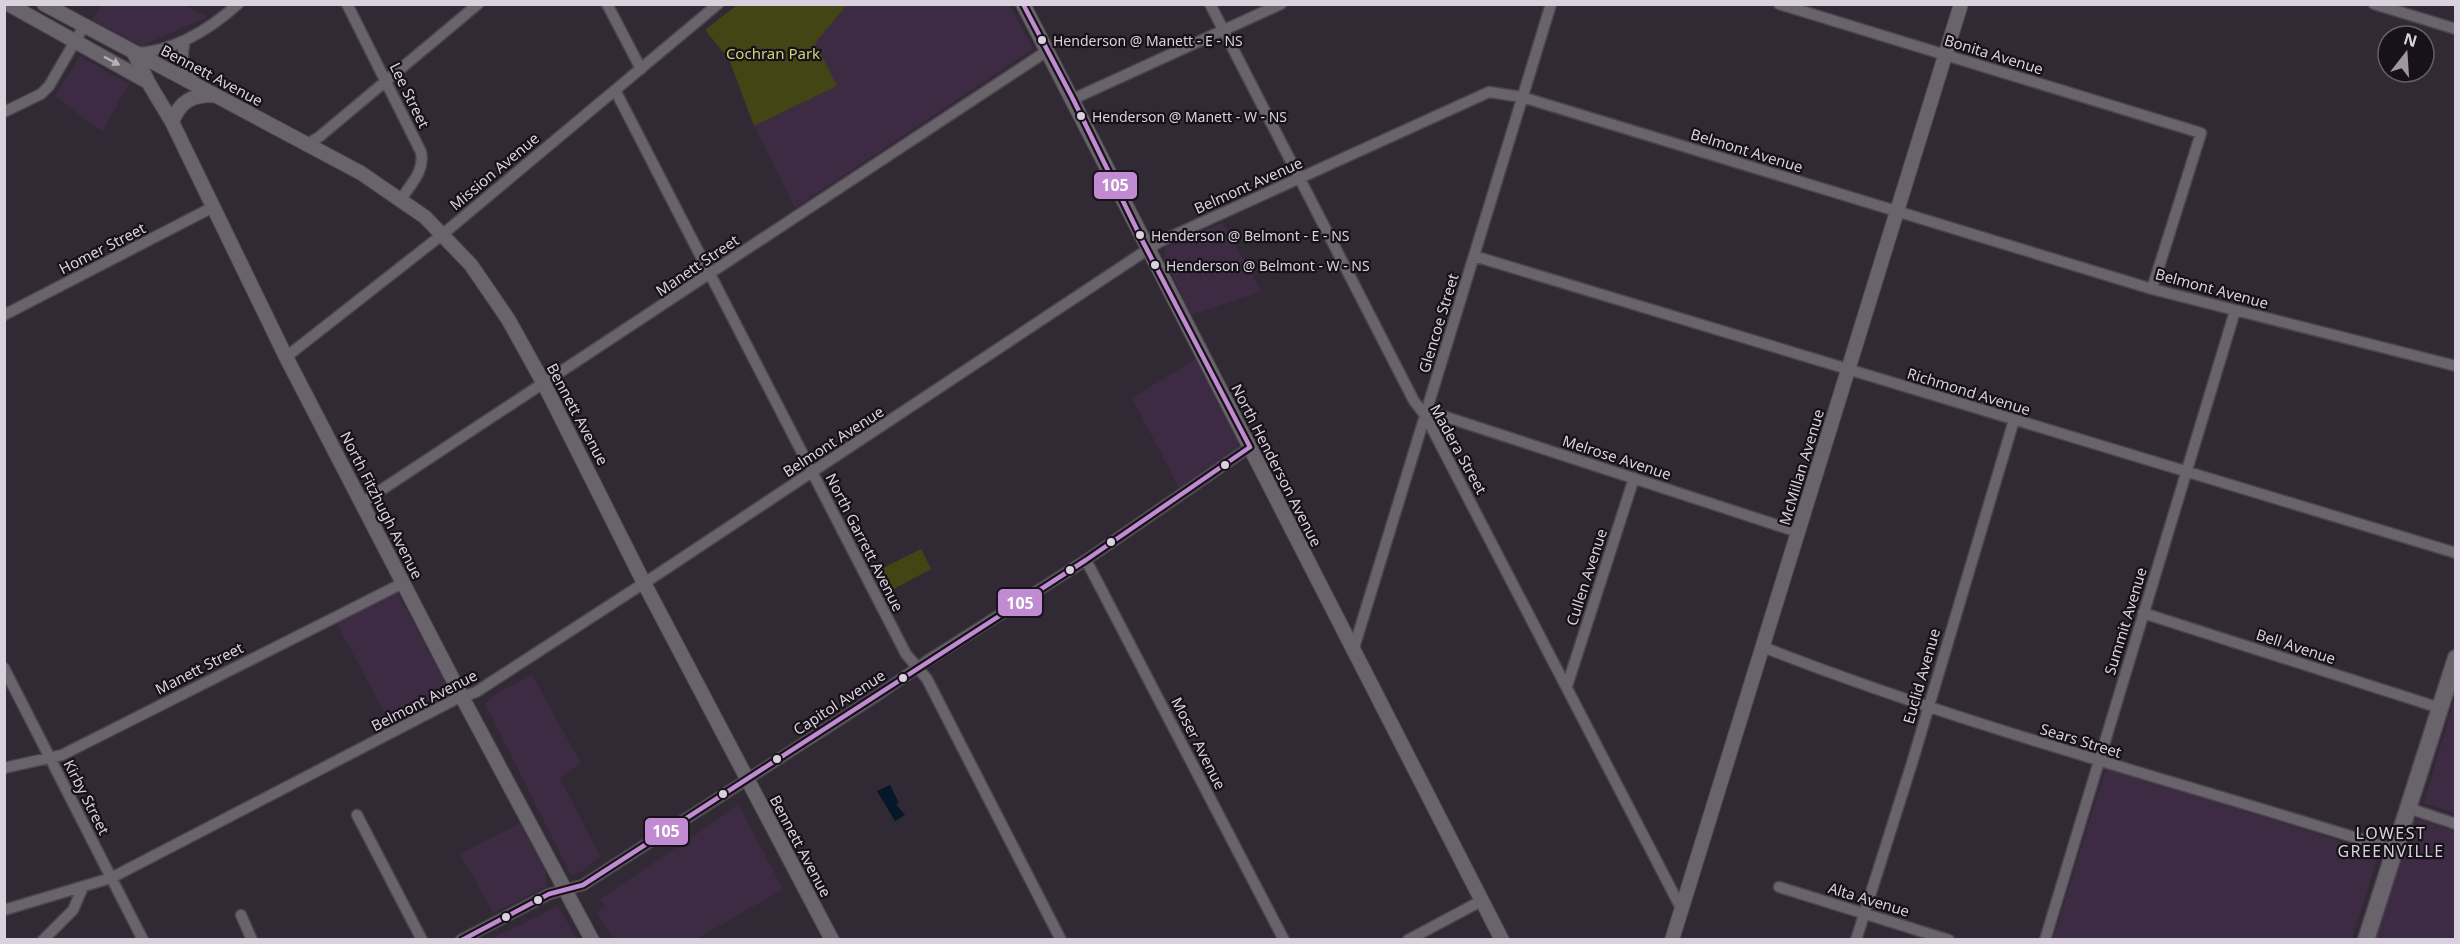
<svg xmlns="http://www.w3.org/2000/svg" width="2460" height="944" font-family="'Noto Sans',sans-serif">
<rect width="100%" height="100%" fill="#312934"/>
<!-- built -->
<path fill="#3c2b43" d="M 101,5 L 185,5 L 208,17 L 141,46 L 92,20 Z
M 847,5 L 1010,5 L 1033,49 L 795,208 L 754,126 L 837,86 L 814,43 Z
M 80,56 L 129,84 L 102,132 L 55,96 Z
M 1223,222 L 1261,292 L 1191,315 L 1164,257 L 1166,247 Z
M 1199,357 L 1239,440 L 1238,448 L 1179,488 L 1132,398 Z
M 397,592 L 451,693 L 391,725 L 337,624 Z
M 532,675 L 581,763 L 560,778 L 600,856 L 583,871 L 571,875 L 485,703 L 499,692 Z
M 2455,697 L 2455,813 L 2424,803 Z
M 2106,768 L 2379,853 L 2352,939 L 2053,939 Z
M 739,805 L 783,889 L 697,939 L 615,939 L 596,913 L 605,906 L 600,899 Z
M 2412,820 L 2420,820 L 2455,831 L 2455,939 L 2374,940 Z
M 520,823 L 546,870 L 546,887 L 493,913 L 460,854 Z
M 558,906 L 577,939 L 497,940 L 495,937 Z"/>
<!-- green -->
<path fill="#434515" d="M 737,5 L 847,5 L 815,43 L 837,86 L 754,126 L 729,59 L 705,30 Z
M 921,549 L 931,569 L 890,591 L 879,570 Z"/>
<!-- water -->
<path fill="#04182a" d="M 890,785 L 899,803 L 896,804 L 905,815 L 895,821 L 877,791 Z"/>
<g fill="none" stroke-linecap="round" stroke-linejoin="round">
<!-- minor casing -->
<g stroke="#4b454e" stroke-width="13">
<path id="minor" d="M 347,4 L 421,152 C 425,171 411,184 401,199
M 607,4 L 641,69
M 1210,4 L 1414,401 L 1425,415 L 1681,908
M 1779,4 L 2201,133 L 2152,289
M 2374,4 L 2456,29
M 185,41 C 180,59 184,69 196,84
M 137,53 C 175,51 210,29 238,4
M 615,90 L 906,654 L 927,679 L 1061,940
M 1073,99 L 1281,4
M 4,112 L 41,94 L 49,86 L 84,26
M 307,144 L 319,137 L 478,4
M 1474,256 L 2456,553
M 4,315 L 213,207
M 286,357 L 443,234 L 718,4
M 1425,415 L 1440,415 L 1798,532
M 363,502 L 1047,51
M 1086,560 L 1284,940
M 2143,613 L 2440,708
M 1763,647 C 1969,728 2184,783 2395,850
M 1353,651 L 1551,4
M 4,668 L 143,940
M 1567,686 L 1634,478
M 4,768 L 62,755 L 403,583
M 2408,808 L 2456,824
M 357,815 L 422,940
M 1779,887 L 1949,940
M 4,910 L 111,878 L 454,700 L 476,692 L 658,574 L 1159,242 L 1489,92 L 1522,97 L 2152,289 L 2456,366
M 241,915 L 252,940
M 43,940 L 73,910 L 83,887
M 461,940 L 549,894 L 583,885 L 878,695 L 927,661 L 1086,560 L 1250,447
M 1408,940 L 1481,901
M 1856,940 L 1912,763 L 2014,420
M 2045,940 L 2235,311"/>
</g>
<!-- tertiary casing -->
<g stroke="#4b454e" stroke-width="16">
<path id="tertiary" d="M 8,4 L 148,82
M 44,4 L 361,173 L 425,217 L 471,265 L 508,319 L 544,384 L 644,583 L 832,940
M 1023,4 L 1502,940
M 134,53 L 148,82 L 172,122 L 286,357 L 462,697 L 592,940
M 172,122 C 180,101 192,95 214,95
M 1672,940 L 1961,4"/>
</g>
<!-- secondary casing -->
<g stroke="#4b454e" stroke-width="19">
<path id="secondary" d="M 2366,940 L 2456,658"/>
</g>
<!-- minor -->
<use href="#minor" stroke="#69636b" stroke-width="10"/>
<!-- tertiary -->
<use href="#tertiary" stroke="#69636b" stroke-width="14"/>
<!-- secondary -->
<use href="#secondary" stroke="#69636b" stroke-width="16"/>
<!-- bus-1 casing -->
<g stroke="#17111a" stroke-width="9">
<path id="bus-1" d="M 1023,4 L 1073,99 L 1143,242 L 1250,447
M 462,940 L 549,894 L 583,885 L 1086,560 L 1250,447"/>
</g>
<!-- bus-1 -->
<use href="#bus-1" stroke="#c08bd0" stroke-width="4.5"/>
</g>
<!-- one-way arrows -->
<defs><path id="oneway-solid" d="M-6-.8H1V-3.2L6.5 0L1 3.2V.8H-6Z" transform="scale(1.5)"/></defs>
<use fill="#b8b0bc" href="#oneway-solid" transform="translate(112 61) rotate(28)"/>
<!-- markers -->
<g fill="#dad1de" stroke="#17111a" stroke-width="2">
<circle cx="1042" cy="40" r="5"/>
<circle cx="1081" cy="116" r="5"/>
<circle cx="1140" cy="235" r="5"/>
<circle cx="1155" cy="265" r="5"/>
<circle cx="1225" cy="465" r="5"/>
<circle cx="1111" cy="542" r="5"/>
<circle cx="1070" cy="570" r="5"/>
<circle cx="903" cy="678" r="5"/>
<circle cx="777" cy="759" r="5"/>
<circle cx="723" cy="794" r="5"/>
<circle cx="538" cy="900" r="5"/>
<circle cx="506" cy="917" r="5"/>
</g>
<g text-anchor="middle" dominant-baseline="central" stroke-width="4.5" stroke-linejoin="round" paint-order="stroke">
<!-- bus labels -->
<g font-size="14" fill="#dad1de" stroke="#17111a" text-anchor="start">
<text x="1053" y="40">Henderson @ Manett - E - NS</text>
<text x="1092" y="116">Henderson @ Manett - W - NS</text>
<text x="1151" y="235">Henderson @ Belmont - E - NS</text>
<text x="1166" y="265">Henderson @ Belmont - W - NS</text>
</g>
<!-- park labels -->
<g font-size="15" fill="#cdd478" stroke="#17111a">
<text x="773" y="53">Cochran Park</text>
</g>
<!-- street labels -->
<g font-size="15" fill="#dad1de" stroke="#17111a">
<text transform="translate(1994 54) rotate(17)">Bonita Avenue</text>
<text transform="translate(212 75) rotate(28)">Bennett Avenue</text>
<text transform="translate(410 95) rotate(64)">Lee Street</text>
<text transform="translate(1747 150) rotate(17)">Belmont Avenue</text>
<text transform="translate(494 171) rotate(-40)">Mission Avenue</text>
<text transform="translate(1248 185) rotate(-24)">Belmont Avenue</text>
<text transform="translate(102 248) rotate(-27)">Homer Street</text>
<text transform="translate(697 265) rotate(-34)">Manett Street</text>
<text transform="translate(2212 288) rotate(15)">Belmont Avenue</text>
<text transform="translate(1438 323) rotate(-73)">Glencoe Street</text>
<text transform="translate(1969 391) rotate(17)">Richmond Avenue</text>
<text transform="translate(578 414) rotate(62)">Bennett Avenue</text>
<text transform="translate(833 441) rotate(-33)">Belmont Avenue</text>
<text transform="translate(1459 449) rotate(61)">Madera Street</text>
<text transform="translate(1617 457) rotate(18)">Melrose Avenue</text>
<text transform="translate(1277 465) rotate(63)">North Henderson Avenue</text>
<text transform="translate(1801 467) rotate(-73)">McMillan Avenue</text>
<text transform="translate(382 505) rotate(63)">North Fitzhugh Avenue</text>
<text transform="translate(865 542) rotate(63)">North Garrett Avenue</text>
<text transform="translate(1586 577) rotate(-72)">Cullen Avenue</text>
<text transform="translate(2125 621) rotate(-73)">Summit Avenue</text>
<text transform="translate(2296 646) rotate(18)">Bell Avenue</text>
<text transform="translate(199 668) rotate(-27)">Manett Street</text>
<text transform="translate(1921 676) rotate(-74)">Euclid Avenue</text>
<text transform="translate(424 700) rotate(-27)">Belmont Avenue</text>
<text transform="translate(839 702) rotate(-33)">Capitol Avenue</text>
<text transform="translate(2081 740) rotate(17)">Sears Street</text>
<text transform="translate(1199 743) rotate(63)">Moser Avenue</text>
<text transform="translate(87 797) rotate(63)">Kirby Street</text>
<text transform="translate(801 846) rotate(62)">Bennett Avenue</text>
<text transform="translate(1869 899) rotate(17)">Alta Avenue</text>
</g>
<!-- neighbourhood labels -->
<g font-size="16" letter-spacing="1.5" fill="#dad1de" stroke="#17111a">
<text x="2391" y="833">LOWEST<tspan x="2391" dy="18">GREENVILLE</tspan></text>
</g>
</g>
<g stroke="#17111a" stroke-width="2">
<rect x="1093" y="171" width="45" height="29" rx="6" fill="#c08bd0"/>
<rect x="997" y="588" width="46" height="29" rx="6" fill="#c08bd0"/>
<rect x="644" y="817" width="45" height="29" rx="6" fill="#c08bd0"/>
</g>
<g font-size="16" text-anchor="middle" font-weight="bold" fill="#fff">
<text x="1115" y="191">105</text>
<text x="1020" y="609">105</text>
<text x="666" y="837">105</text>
</g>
<!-- border -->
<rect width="2460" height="944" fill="none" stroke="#dad1de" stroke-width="12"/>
<!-- north arrow -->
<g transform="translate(2406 54) rotate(17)"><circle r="28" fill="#17111a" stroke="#655e68" stroke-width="1.5"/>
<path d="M0-4.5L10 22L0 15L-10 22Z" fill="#9f96a2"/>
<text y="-9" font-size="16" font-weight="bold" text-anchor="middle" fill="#dad1de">N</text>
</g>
</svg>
